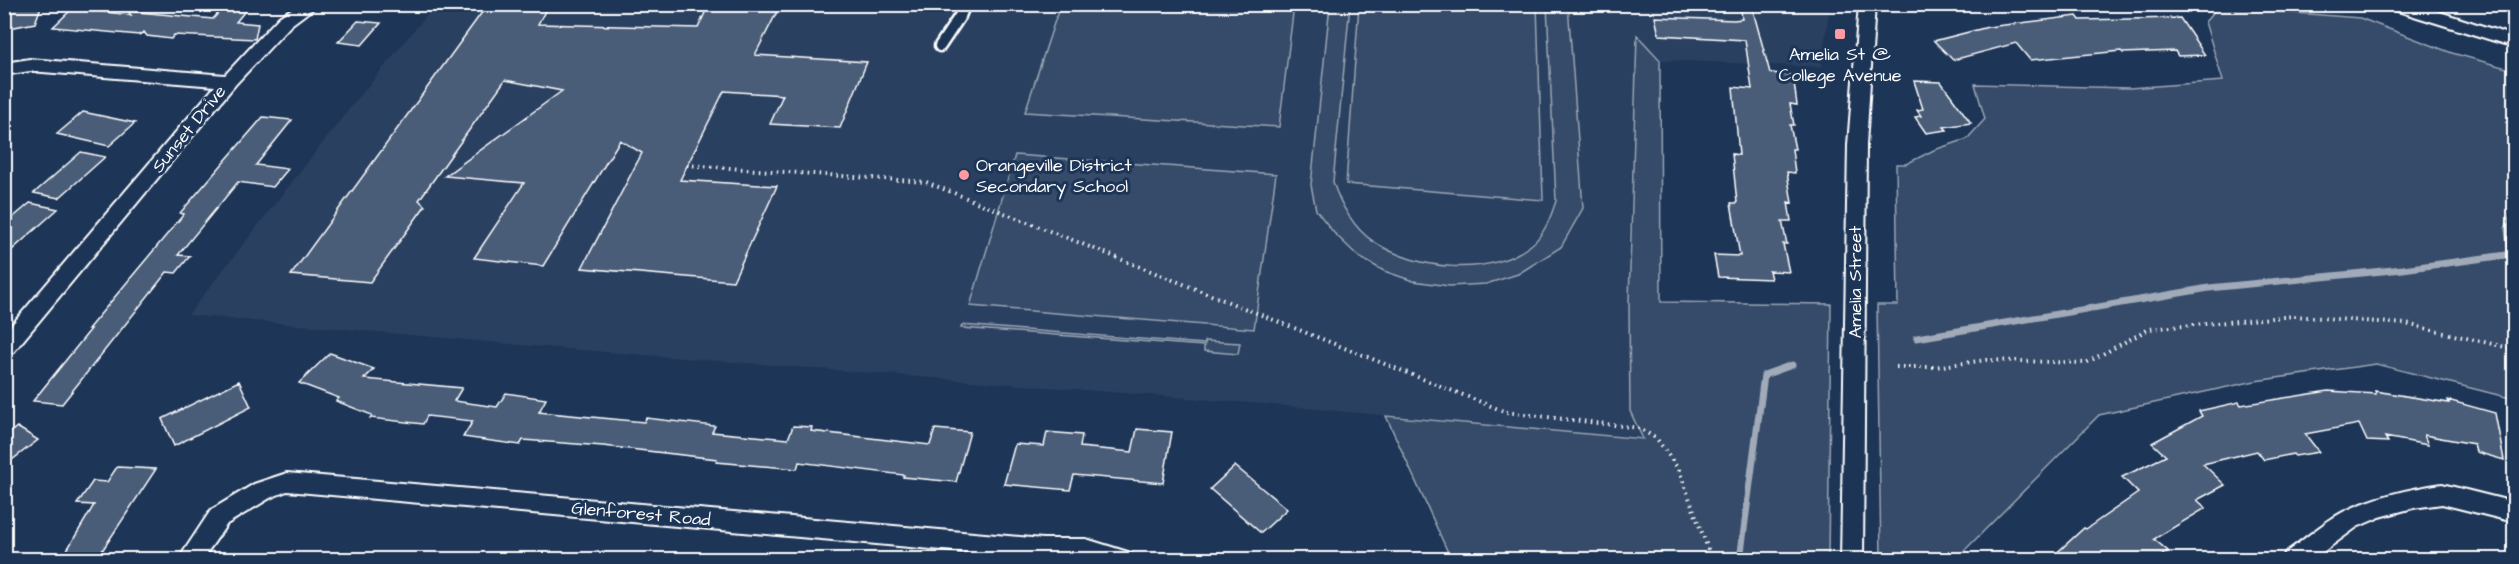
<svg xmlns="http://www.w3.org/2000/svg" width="2519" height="564" font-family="'Architects Daughter',sans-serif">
<rect width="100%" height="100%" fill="#1d3557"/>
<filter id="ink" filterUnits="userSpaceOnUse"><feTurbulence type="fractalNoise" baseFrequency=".0167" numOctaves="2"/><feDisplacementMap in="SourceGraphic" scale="12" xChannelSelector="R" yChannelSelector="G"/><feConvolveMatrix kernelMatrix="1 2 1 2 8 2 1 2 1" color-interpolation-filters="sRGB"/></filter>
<g filter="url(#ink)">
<!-- built -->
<path fill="#2a4161" d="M 435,5 L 1830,5 L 1821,67 L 1660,60 L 1637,36 L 1629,241 L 1630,411 L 1643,440 L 1275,405 L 544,347 L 188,315 L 350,108 Z"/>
<!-- green -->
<path fill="#364b69" stroke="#9aa5b4" stroke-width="1.5" d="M 1060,5 L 1294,5 L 1279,127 L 1025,112 Z
M 1330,5 L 1350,5 L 1333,182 C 1340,204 1354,229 1374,242 C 1417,270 1488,278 1531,245 C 1545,234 1551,216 1556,201 L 1547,5 L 1568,5 L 1583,208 L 1561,247 L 1518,274 L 1486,284 L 1449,286 L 1413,281 L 1384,271 L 1359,257 L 1334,233 L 1316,210 L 1311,185 Z
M 1359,5 L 1537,5 L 1543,200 L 1346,184 Z
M 2218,7 L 2360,18 L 2452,53 L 2514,70 L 2514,399 L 2376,364 L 2255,381 L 2099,415 L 1956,559 L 1881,559 L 1877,305 L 1898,305 L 1896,164 L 1906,164 L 1934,150 L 1967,139 L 1985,119 L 1975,84 L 2129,88 L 2223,81 L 2205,22 Z
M 1637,35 L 1660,60 L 1661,302 L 1831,304 L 1828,559 L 1451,559 L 1386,416 L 1643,439 L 1630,411 L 1629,302 Z
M 1015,155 L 1276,174 L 1254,329 L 970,306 Z
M 962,325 L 1205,344 L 1205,341 L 1240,343 L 1238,354 L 1204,351 L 1204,346 L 961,328 Z"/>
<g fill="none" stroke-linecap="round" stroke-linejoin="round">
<!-- stream -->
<path stroke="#a0aab8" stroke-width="7" d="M 2511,254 L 2508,229 L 2514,213
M 1917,338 L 2209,288 L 2403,269 L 2514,254
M 1740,560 L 1764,375 L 1792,365"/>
</g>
<!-- building -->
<path fill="#4a5d79" stroke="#fff" stroke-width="1.5" d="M 4,4 L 42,4 L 35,23 L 4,29 Z
M 488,4 L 549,4 L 538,24 L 698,28 L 709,4 L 781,4 L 755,55 L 867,62 L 840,128 L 770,124 L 783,95 L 724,91 L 680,180 L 777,186 L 733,281 L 582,268 L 642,153 L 620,140 L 543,266 L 474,258 L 524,183 L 445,176 L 562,91 L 505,80 L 419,200 L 425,206 L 370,282 L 291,275 Z
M 225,5 L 249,6 L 236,22 L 258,24 L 255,39 L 174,35 L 171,39 L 147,36 L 144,32 L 139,35 L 53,27 L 73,8 L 131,15 L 128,11 L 213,19 Z
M 1752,7 L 1770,73 L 1793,75 L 1797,105 L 1790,104 L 1794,125 L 1790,125 L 1795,149 L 1792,149 L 1795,173 L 1787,172 L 1792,203 L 1788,202 L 1791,221 L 1782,221 L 1787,244 L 1783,244 L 1789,272 L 1769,271 L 1771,279 L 1718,277 L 1714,255 L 1740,256 L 1731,203 L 1737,203 L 1732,154 L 1739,155 L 1733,87 L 1752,89 L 1745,40 L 1659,35 L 1655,17 L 1734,20 L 1742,19 L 1741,10 Z
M 2077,16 L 2080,20 L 2180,18 L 2205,55 L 2178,56 L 2175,51 L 2123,53 L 2121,51 L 2030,60 L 2016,43 L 1953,60 L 1934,41 L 1988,27 Z
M 358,21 L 381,23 L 362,45 L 338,42 Z
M 1914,81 L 1941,82 L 1971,123 L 1944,127 L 1947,130 L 1926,133 L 1915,117 L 1921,116 L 1917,110 L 1923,109 Z
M 83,112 L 135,123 L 109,146 L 57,134 Z
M 263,117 L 292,120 L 256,165 L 288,169 L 273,187 L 238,182 L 178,255 L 190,256 L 176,273 L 167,272 L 62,404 L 33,401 L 91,329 L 88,329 L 184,214 L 180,213 Z
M 81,152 L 105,157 L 59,198 L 34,193 Z
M 30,203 L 58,209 L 4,257 L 4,225 Z
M 330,353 L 374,369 L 364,379 L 462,388 L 454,401 L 497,407 L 506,393 L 546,399 L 539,412 L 644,422 L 646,418 L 715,426 L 712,432 L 788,439 L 793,426 L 812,427 L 811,431 L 930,445 L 935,429 L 970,432 L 956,482 L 903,477 L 904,475 L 799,462 L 797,469 L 716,462 L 717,459 L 603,446 L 523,440 L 520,445 L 463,437 L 473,421 L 427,416 L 423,424 L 370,418 L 372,415 L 336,401 L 339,398 L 299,383 Z
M 239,381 L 251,407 L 174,446 L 162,419 Z
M 2328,391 L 2376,394 L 2375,391 L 2449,403 L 2448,400 L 2495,413 L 2504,460 L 2476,452 L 2474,444 L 2424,435 L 2428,445 L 2385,437 L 2388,442 L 2367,441 L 2359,424 L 2305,434 L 2319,452 L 2295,456 L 2293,454 L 2264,460 L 2257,451 L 2203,464 L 2225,485 L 2197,500 L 2206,508 L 2154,539 L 2168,551 L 2156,560 L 2049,560 L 2084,528 L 2086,529 L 2138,493 L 2122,477 L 2166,456 L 2152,443 L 2202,416 L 2199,411 L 2239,402 L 2241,405 Z
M 17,427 L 38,440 L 4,466 L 4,437 Z
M 1137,429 L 1172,432 L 1163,483 L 1074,475 L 1070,490 L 1004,484 L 1015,444 L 1044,446 L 1047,432 L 1082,435 L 1080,447 L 1132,452 Z
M 1235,466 L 1287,509 L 1261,533 L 1210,489 Z
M 117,467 L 156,469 L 96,560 L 61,560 L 94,505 L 77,504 L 93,481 L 107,482 Z"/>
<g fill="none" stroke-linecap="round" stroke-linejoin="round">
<!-- service casing -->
<g stroke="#fff" stroke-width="15">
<path id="service" d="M 940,46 L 960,16 L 965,4"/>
</g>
<!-- minor casing -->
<g stroke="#fff" stroke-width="4">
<path id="minor" d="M 299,4 L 319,4 L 291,25 L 235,85 L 11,355 L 4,357 L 4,334 L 215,86 L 30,71 L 4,75 L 4,63 L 30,59 L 225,75 L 279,17 Z
M 1859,4 L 1875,4 L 1866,145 L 1863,560 L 1841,560 L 1848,145 Z
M 2386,4 L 2415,4 L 2514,36 L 2514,47 L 2388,8 Z
M 287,473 L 1043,539 L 1086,539 L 1131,553 L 1134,560 L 1043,559 L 287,491 L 270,498 L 227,524 L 202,560 L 178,560 L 211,510 L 254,484 Z
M 2442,484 L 2514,502 L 2514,522 L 2442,504 L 2413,508 L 2380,517 L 2357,527 L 2312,560 L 2282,560 L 2285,553 C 2304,540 2322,523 2343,512 C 2374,497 2408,489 2442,484 Z"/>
</g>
<!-- path -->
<path stroke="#fff" stroke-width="4" stroke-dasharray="1.5 4.5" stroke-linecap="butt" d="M 687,165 L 926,182 L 1506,412 L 1639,428 L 1657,439 L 1679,470 L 1712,560
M 1896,367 L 1934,367 L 1986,360 L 2086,363 L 2149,329 L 2294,316 L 2406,324 L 2514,349"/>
<!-- service -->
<use href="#service" stroke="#1d3557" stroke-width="10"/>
<!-- minor -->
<use href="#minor" fill="#1d3557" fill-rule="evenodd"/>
</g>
</g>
<!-- markers -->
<g fill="#ff9aa2" stroke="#1d3557" stroke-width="2">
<rect x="1834" y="28" width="12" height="12" rx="3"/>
<circle cx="964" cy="175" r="6"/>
</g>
<g text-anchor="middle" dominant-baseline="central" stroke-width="6" stroke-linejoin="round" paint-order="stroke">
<!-- poi labels -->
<g font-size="18" fill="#fff" stroke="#1d3557">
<text x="1840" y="54">Amelia St @<tspan x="1840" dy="21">College Avenue</tspan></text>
<text x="976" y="165" text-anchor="start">Orangeville District<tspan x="976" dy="21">Secondary School</tspan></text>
</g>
<!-- street labels -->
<g font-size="18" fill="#fff" stroke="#1d3557">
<text transform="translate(189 129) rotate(-51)">Sunset Drive</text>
<text transform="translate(1855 282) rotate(-90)">Amelia Street</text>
<text transform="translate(641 514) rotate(5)">Glenforest Road</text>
</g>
</g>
<!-- margin -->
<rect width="2519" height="564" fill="none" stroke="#1d3557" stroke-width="24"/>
<rect x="12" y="12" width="2495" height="540" fill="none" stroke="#fff" stroke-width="2" filter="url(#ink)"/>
</svg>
